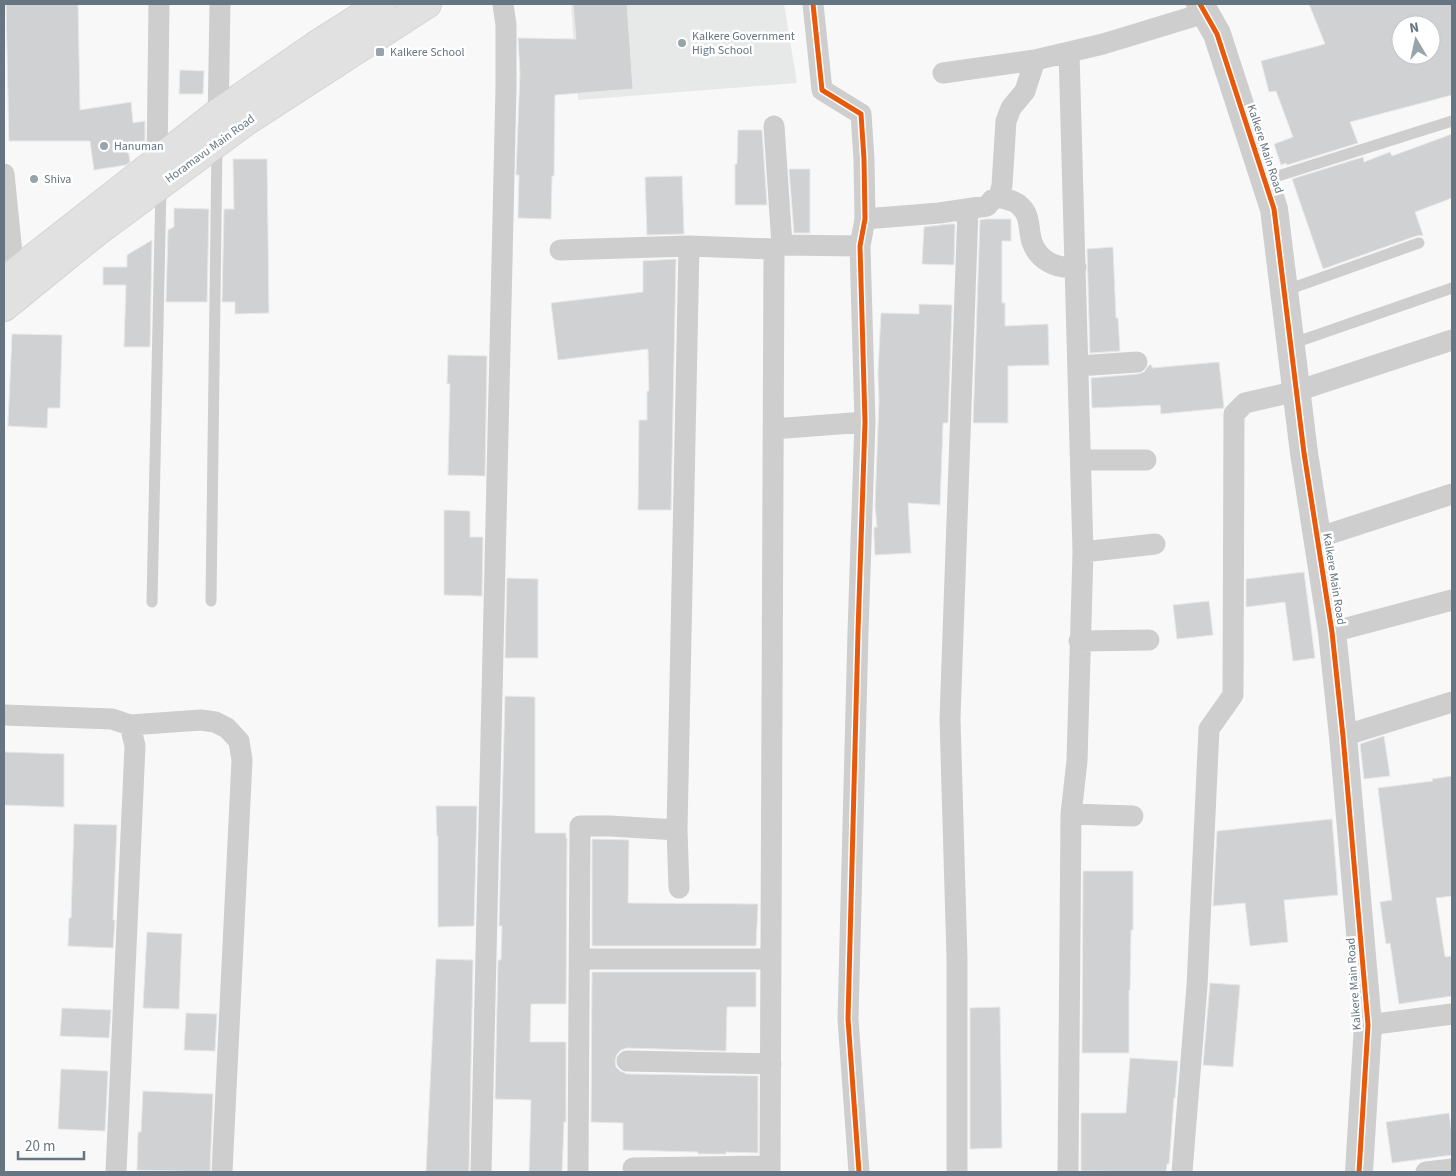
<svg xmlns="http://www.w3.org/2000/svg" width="1456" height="1176" font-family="'Source Sans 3',sans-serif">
<rect width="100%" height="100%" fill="#f8f8f8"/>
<!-- built -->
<path fill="#e7e8e8" d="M 571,4 L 784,4 L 797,83 L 578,100 Z"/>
<!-- building -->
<path fill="#cfd1d2" stroke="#e8e8e8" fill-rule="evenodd" d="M 6,4 L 78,4 L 80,110 L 131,102 L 133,123 L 145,121 L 145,141 L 127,143 L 130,162 L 126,165 L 94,170 L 90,141 L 9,141 Z
M 573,4 L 627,4 L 633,89 L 555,95 L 554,176 L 552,176 L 551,219 L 518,218 L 519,175 L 516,175 L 520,73 L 518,38 L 576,39 Z
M 1309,4 L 1452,4 L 1452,95 L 1350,122 L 1358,143 L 1287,165 L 1286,163 L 1281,165 L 1274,144 L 1293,137 L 1276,91 L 1269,92 L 1261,61 L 1325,44 ZM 1401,25 L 1431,25 L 1431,55 L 1401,55 Z
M 180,70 L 204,71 L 203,94 L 179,94 Z
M 738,130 L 762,130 L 767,205 L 735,205 L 735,164 L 737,164 Z
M 1452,134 L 1452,198 L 1415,212 L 1423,235 L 1416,236 L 1323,269 L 1292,179 L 1363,157 L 1364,162 L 1390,152 L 1392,156 Z
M 233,159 L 267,159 L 269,313 L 235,314 L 235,302 L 222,302 L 224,209 L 234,209 Z
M 789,169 L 810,169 L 810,233 L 794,233 Z
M 682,176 L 684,234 L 647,235 L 645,177 Z
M 174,208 L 209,209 L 207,302 L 166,302 L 168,230 L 174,227 Z
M 986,219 L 1011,219 L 1011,241 L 1002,241 L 1002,303 L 1005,303 L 1005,326 L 1048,324 L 1049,365 L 1008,366 L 1008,423 L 973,423 L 980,220 Z
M 949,224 L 955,224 L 954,265 L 922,264 L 924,227 Z
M 152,240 L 150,347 L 124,347 L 126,285 L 103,285 L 103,267 L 127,267 L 127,255 Z
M 1113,247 L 1116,318 L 1118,318 L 1120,351 L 1090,353 L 1087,249 Z
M 676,259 L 671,510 L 638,510 L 639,420 L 647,420 L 647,391 L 649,391 L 648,349 L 558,360 L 551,303 L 643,292 L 643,261 Z
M 919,304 L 952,305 L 948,423 L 943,423 L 940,505 L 908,503 L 911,553 L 875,555 L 874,536 L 874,527 L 877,527 L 875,506 L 879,401 L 878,372 L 881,313 L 919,314 Z
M 12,334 L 62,335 L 60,408 L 48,408 L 47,428 L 8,426 Z
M 448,355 L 487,356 L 485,476 L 448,475 L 450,384 L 447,384 Z
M 1219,362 L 1224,408 L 1161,414 L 1160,405 L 1092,408 L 1091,378 L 1138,374 L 1144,372 L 1149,365 L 1152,365 L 1152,368 Z
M 444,510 L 470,511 L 470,537 L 483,537 L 482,596 L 444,595 Z
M 1304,572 L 1315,658 L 1293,661 L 1285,602 L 1246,607 L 1246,579 Z
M 507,578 L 538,579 L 538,658 L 505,658 Z
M 1209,601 L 1213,635 L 1177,639 L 1173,605 Z
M 505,696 L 535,697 L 535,833 L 566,833 L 566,838 L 567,838 L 566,1004 L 531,1004 L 530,1042 L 566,1042 L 566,1122 L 564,1122 L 562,1172 L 529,1172 L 531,1100 L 495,1099 L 498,960 L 501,960 L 502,926 L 499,926 Z
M 1384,736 L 1390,776 L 1364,779 L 1360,744 Z
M 4,752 L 64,754 L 64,807 L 4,805 Z
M 1452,776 L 1452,896 L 1436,898 L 1445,957 L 1452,956 L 1452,996 L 1399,1004 L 1390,943 L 1386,944 L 1380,902 L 1392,900 L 1378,788 L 1433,781 L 1432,779 Z
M 436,806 L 477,806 L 474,926 L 438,927 L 438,836 L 437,836 Z
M 1332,819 L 1338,895 L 1284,900 L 1288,942 L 1250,946 L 1245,903 L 1213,906 L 1217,831 Z
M 74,824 L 117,825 L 113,920 L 115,920 L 113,948 L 68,946 L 69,918 L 71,918 Z
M 592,839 L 629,840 L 628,903 L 758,904 L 756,946 L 592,946 Z
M 1083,871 L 1133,871 L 1133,930 L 1131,930 L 1130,990 L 1129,990 L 1129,1053 L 1082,1053 Z
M 147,932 L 182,934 L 179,1009 L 143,1008 Z
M 436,959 L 473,960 L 469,1172 L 426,1172 Z
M 592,972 L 756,972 L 756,1007 L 727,1007 L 726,1051 L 627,1048 L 621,1050 L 617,1054 L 615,1061 L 616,1067 L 620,1071 L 627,1074 L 758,1076 L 758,1153 L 726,1152 L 726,1154 L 698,1154 L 698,1152 L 623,1150 L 623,1123 L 591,1122 Z
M 1210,983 L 1240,985 L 1233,1067 L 1203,1065 Z
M 1000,1007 L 1002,1148 L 970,1149 L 970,1008 Z
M 62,1008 L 111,1010 L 109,1038 L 60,1036 Z
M 186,1013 L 217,1014 L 215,1051 L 184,1050 Z
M 1130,1058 L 1178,1061 L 1175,1098 L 1174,1098 L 1169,1164 L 1167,1164 L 1166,1172 L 1081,1171 L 1081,1113 L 1126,1113 Z
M 61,1069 L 108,1071 L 105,1131 L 58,1129 Z
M 143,1091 L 213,1094 L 210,1172 L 137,1170 L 138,1132 L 141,1132 Z
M 1449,1113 L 1452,1136 L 1452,1155 L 1392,1163 L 1386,1122 Z"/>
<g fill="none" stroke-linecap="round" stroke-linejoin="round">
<!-- secondary casing -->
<g stroke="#d4d5d6" stroke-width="30">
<path id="secondary" d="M 4,281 L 218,113 L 315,46 L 381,4
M 4,307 L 94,234 L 245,122 L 427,4"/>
</g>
<!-- service -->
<path stroke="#cececf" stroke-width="11" d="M 1265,180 L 1452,121
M 1284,291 L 1419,243
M 1291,344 L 1452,288
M 211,601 L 217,145
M 152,602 L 161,186"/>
<!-- minor -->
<path stroke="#cececf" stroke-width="21" d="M 813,4 L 822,90 L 861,114 L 864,159 L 865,219 L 860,246 L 865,422 L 858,632 L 848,1019 L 859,1172
M 943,73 L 1035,60
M 218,123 L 220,4
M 774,126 L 782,245
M 158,171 L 157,162 L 159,4
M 4,174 L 14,273
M 999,197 C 1005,199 1016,201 1020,206 C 1031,215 1028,230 1032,242 C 1038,260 1057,270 1076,267
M 865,219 L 939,213 L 987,206 L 992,200 L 999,197 L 1002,185 L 1006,121 L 1011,108 L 1025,91 L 1035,60 L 1103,44 L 1205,13
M 560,250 L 689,246 L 774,249 L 782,245 L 860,246
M 1078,366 L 1137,362
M 773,429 L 865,422
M 1081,460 L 1146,460
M 1317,538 L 1452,494
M 1083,552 L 1155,544
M 1332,632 L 1452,600
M 1079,641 L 1149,640
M 4,715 L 112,719 L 130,725 L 135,746 L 116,1172
M 130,725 L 201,720 L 215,722 L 227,728 L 239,741 L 242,760 L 222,1172
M 1343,736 L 1452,702
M 1071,814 L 1133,816
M 679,888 L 677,830 L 689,246
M 580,959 L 771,959
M 1368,1025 L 1452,1014
M 627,1061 L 771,1064
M 633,1168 L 770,1166
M 481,1172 L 506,87 L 506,25 L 503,4
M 578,1172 L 580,826 L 610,826 L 677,830
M 770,1172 L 774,249
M 957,1172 L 957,958 L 950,719 L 968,209
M 1068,1172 L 1071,814 L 1077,761 L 1083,552 L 1069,52
M 1182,1172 L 1197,986 L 1209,729 L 1233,695 L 1234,414 L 1245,403 L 1297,391 L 1452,340
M 1426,1172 L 1452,1169"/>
<!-- tertiary -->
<path stroke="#cececf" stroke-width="28" d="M 1200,4 L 1217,34 L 1274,209 L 1304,453 L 1332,632 L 1343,736 L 1368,1025 L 1359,1172"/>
<!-- secondary -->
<use href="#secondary" stroke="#e1e1e2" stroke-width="28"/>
<!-- cycleway casing -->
<g stroke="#fff" stroke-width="8">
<path id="cycleway" d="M 813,4 L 822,90 L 861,114 L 864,159 L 865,219 L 860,246 L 865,422 L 858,632 L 848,1019 L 859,1172
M 1200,4 L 1217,34 L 1274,209 L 1304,453 L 1332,632 L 1343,736 L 1368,1025 L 1359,1172"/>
</g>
<!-- cycleway -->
<use href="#cycleway" stroke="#e8590c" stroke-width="5"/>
</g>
<!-- markers -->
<g fill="#98a4ab" stroke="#fff" stroke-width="2">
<circle cx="682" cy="43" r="5"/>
<rect x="375" y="47" width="10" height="10" rx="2.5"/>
<circle cx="104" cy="146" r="5"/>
<circle cx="34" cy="179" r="5"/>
</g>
<g text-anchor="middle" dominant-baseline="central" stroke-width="5" stroke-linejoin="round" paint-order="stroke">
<!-- poi labels -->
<g font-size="12" fill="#657682" stroke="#fff" text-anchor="start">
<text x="692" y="36">Kalkere Government<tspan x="692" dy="14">High School</tspan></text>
<text x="390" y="52">Kalkere School</text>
<text x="114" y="146">Hanuman</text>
<text x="44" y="179">Shiva</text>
</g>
<!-- street labels -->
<g font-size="12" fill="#657682" stroke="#fff">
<text transform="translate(210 149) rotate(-36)">Horamavu Main Road</text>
<text transform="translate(1265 149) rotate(72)">Kalkere Main Road</text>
<text transform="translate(1334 579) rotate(81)">Kalkere Main Road</text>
<text transform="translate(1354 984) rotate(-94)">Kalkere Main Road</text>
</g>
</g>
<!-- border -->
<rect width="1456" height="1176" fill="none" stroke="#657682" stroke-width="10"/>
<!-- north arrow -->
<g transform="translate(1416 40) rotate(351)"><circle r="24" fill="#ffffff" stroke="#c1c8cd"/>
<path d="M0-4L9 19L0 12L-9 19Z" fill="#98a4ab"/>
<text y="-8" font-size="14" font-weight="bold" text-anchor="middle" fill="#657682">N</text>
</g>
<!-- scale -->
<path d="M18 1151v8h66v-8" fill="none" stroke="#657682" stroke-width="2.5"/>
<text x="25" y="1151" font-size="15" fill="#657682" stroke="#ffffff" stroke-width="4" paint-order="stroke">20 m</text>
</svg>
